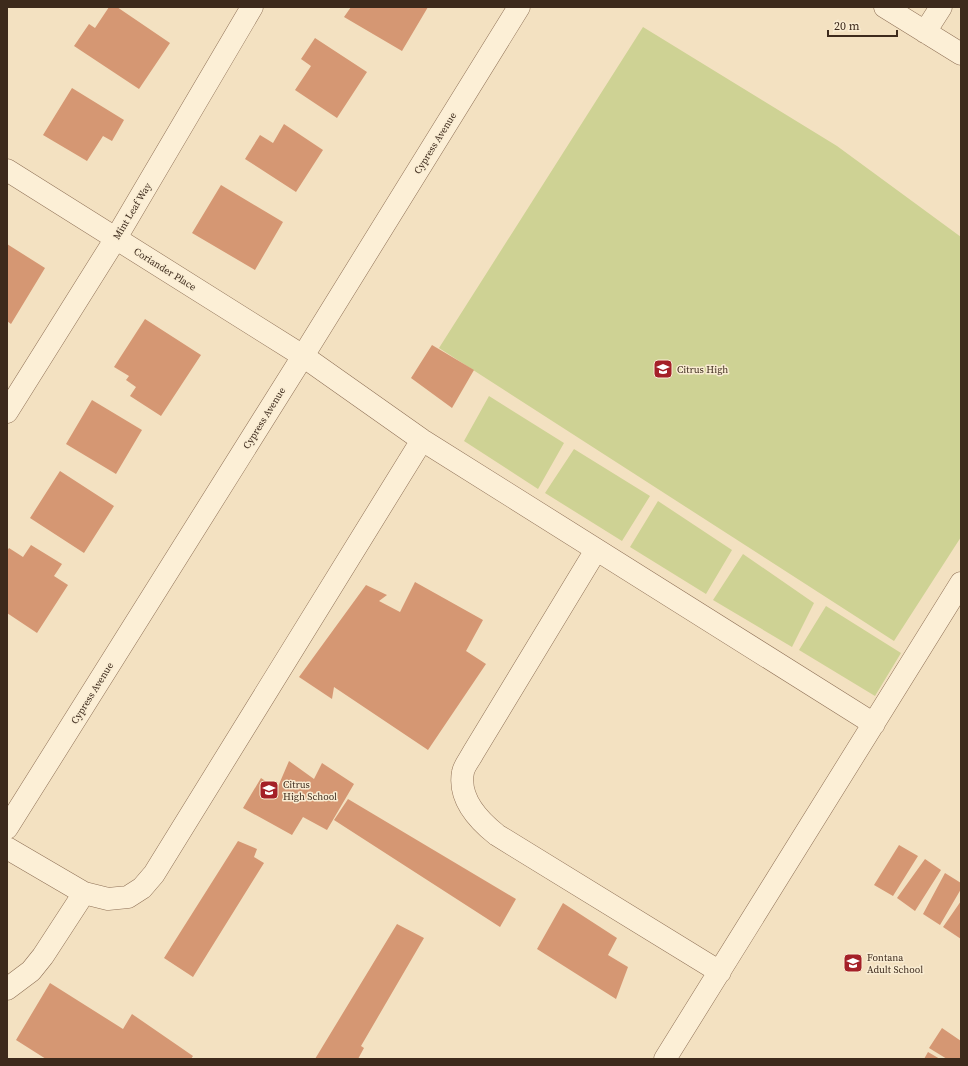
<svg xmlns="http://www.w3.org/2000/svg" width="968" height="1066" font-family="'Source Serif 4',serif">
<rect width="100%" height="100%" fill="#f3e1c1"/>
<!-- green -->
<path fill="#ced294" d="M 643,27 L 837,146 L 961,237 L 961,537 L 894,641 L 439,348 Z
M 489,396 L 564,443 L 538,489 L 464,441 Z
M 574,449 L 650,496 L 622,541 L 545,493 Z
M 658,501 L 732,550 L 706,594 L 630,547 Z
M 743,554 L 814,603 L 792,647 L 713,600 Z
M 826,606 L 901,653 L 875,696 L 799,650 Z"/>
<!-- building -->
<path fill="#d59773" d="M 109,7 L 117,7 L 170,43 L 139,89 L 74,46 L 89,24 L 95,28 Z
M 351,7 L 428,7 L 402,51 L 344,17 Z
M 315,38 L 367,72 L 337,118 L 295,90 L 311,66 L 301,59 Z
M 72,88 L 124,120 L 112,141 L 103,136 L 87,161 L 43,135 Z
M 284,124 L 323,150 L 296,192 L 245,159 L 260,135 L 273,143 Z
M 221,185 L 283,222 L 255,270 L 192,233 Z
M 7,244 L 45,268 L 11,324 L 7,321 Z
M 145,319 L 201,355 L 161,416 L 130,396 L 136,387 L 126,380 L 129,376 L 114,367 Z
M 432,345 L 474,370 L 452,408 L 411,378 Z
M 92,400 L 142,430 L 116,474 L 66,444 Z
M 60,471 L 114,506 L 84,553 L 30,518 Z
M 31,545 L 62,564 L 54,576 L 68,585 L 37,633 L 7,613 L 7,551 L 9,548 L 23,557 Z
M 415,582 L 483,620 L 466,651 L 486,664 L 428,750 L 334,687 L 332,699 L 299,677 L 366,585 L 387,595 L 379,601 L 400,612 Z
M 289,761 L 314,779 L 322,763 L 354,784 L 327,830 L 303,817 L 292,835 L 243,808 L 261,778 L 277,789 Z
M 348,799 L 516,899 L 500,927 L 334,820 Z
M 238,841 L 257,849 L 254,857 L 264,863 L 193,977 L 164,958 Z
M 899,845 L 918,856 L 893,896 L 874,885 Z
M 925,859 L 941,870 L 915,911 L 897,898 Z
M 945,873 L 961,883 L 961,889 L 940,925 L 923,914 Z
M 961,901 L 961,939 L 943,927 Z
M 563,903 L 617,938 L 608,955 L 628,967 L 616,999 L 537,949 Z
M 397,924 L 424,938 L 361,1046 L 364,1048 L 358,1059 L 315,1059 Z
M 50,983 L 123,1029 L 132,1014 L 193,1056 L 191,1059 L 46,1059 L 16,1040 Z
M 942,1028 L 961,1041 L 961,1059 L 947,1059 L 929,1048 Z
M 928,1052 L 940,1059 L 924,1059 Z"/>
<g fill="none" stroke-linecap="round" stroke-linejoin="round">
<!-- minor casing -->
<g stroke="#8f7157" stroke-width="23">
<path id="minor" d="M 885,7 L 961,54
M 925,32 L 941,7
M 7,170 L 303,356 L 422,440 L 874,724
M 7,412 L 116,238 L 252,7
M 596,550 L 473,753 C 470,759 464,766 463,772 C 458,798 478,820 497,835 L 720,972
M 7,828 L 303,356 L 519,7
M 7,848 L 84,893 L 108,899 L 128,897 L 142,888 L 154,874 L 422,440
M 7,989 L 31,971 L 43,956 L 84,893
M 665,1059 L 961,583"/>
</g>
<!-- minor -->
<use href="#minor" stroke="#fcefd6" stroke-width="22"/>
</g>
<!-- icons -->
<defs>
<g id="school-square" transform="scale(1)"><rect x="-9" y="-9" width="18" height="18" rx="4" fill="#a42028" stroke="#f9ecd2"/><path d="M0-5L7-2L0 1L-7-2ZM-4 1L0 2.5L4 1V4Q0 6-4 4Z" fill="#fff"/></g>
</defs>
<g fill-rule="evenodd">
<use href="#school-square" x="663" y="369"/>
<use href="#school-square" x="269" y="790"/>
<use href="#school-square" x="853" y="963"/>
</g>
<g text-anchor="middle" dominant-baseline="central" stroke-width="3" stroke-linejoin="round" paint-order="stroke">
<!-- street labels -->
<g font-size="10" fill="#3d2a1c" stroke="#f9ecd2">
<text transform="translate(435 143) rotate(-58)">Cypress Avenue</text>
<text transform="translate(132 211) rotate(-59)">Mint Leaf Way</text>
<text transform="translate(165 269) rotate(32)">Coriander Place</text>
<text transform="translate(264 418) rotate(-58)">Cypress Avenue</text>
<text transform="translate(92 693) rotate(-58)">Cypress Avenue</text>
</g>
<!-- poi labels -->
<g font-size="10" fill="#3d2a1c" stroke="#f9ecd2" text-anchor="start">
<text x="677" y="369">Citrus High</text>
<text x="283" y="784">Citrus<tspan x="283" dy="12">High School</tspan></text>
<text x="867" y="957">Fontana<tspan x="867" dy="12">Adult School</tspan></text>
</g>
</g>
<!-- border -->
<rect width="968" height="1066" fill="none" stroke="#3d2a1c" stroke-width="16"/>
<!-- scale -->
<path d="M828 30v6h69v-6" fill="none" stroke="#3d2a1c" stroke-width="2"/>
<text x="834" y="30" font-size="12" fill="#3d2a1c" stroke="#f9ecd2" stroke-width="3" paint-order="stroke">20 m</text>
</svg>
